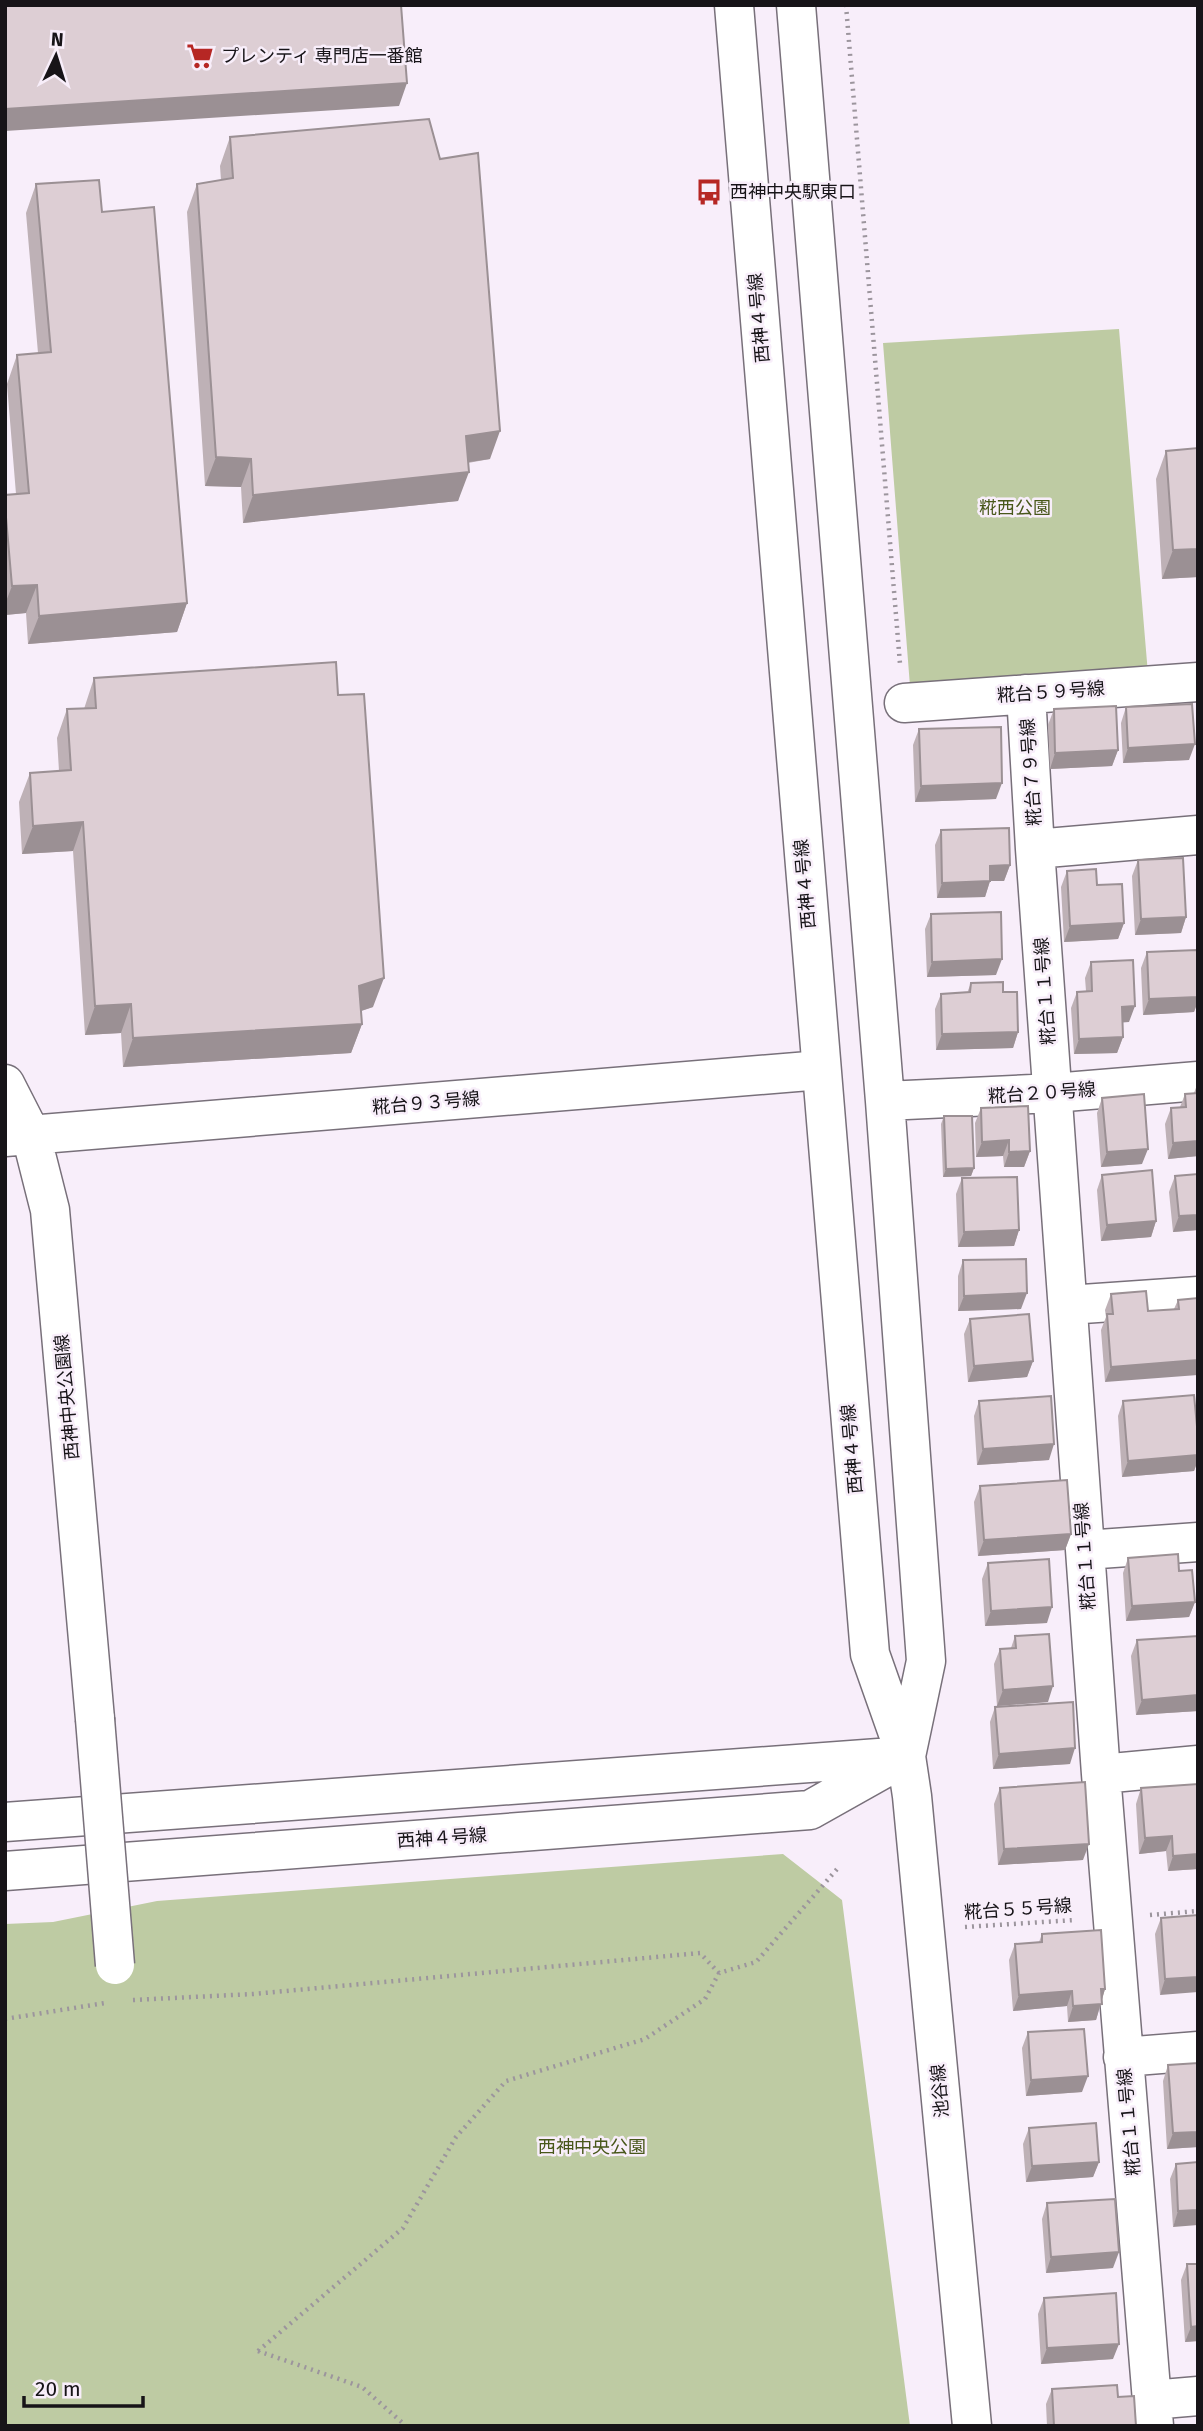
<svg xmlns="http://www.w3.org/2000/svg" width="1203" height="2431" font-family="'Fira Sans','Noto Sans JP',sans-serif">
<rect width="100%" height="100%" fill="#f8eefa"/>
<!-- green -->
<path fill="#becba3" d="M 1119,329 L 1148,674 L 910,686 L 883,343 Z
M 783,1854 L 842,1900 L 910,2426 L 5,2426 L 5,1924 L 53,1922 L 157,1901 Z"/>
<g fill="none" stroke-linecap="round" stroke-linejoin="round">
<!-- minor casing -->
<g stroke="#78707a" stroke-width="41">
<path id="minor" d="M 1026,694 L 1035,849
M 904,703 L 1198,682
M 5,1084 L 31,1135 L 50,1210 L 95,1719
M 885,1101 L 1053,1093 L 1198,1081
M 5,1137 L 821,1070
M 1068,1305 L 1198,1296
M 1085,1550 L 1198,1542
M 906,1756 L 912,1796 L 972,2426
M 1101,1774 L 1198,1765
M 5,1822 L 906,1756 L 870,1654 L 734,5
M 5,1871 L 810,1810 L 906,1756 L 926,1661 L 885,1101 L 796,5
M 1123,2057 L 1198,2051
M 1151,2400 L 1198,2396
M 1154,2426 L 1101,1774 L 1035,849 L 1198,835"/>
</g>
<!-- path -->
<path stroke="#9c959d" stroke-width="4.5" stroke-dasharray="2 5" stroke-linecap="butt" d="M 846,5 L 900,664
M 1150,1915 L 1198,1911
M 965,1927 L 1075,1920
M 133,2000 L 253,1994 L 700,1953 L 719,1973
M 5,2019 L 105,2003
M 258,2351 L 403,2228 L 456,2137 L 506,2081 L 645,2039 L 705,1999 L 719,1973 L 756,1962 L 838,1868
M 258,2351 L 362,2387 L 406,2426"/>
<!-- minor -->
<use href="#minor" stroke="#fff" stroke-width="38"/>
<!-- minor-bridge casing -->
<g stroke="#78707a" stroke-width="41" stroke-linecap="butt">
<path id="minor-bridge" d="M 95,1719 L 115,1965"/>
</g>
<!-- minor-bridge -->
<use href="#minor-bridge" stroke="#fff" stroke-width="38"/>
</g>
<!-- wall -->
<path fill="#beb1b6" d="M 230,137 L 490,459 L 468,463 L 458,501 L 243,523 L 241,487 L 205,486 L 187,212 L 197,184 L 221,180 L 220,166 Z
M 36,184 L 102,212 L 187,603 L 177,632 L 28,644 L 26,613 L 5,615 L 5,495 L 16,494 L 7,384 L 17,355 L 38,353 L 26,213 Z
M 1198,448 L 1198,577 L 1162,579 L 1156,479 L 1166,451 Z
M 94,678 L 338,695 L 373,1007 L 361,1011 L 362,1024 L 351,1053 L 123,1067 L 121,1033 L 85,1035 L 73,851 L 22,854 L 19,802 L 30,773 L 59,771 L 57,738 L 67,709 L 84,709 Z
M 1126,707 L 1189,760 L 1123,763 L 1121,723 Z
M 1054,709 L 1118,750 L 1112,766 L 1050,769 L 1048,725 Z
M 919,729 L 996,799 L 915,802 L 913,745 Z
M 941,830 L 1010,865 L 1004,881 L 990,881 L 985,897 L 937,898 L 935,845 Z
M 1138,860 L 1186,917 L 1181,933 L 1135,935 L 1132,876 Z
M 1067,871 L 1097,885 L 1124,923 L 1118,939 L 1064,942 L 1061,887 Z
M 931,914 L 996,975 L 927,977 L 925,929 Z
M 1147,952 L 1198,960 L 1198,1001 L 1194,1012 L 1143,1015 L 1141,968 Z
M 1091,962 L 1129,1022 L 1122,1022 L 1123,1037 L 1117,1053 L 1074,1054 L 1071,1008 L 1077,992 L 1086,991 L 1085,978 Z
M 971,983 L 1003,992 L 1018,1032 L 1013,1048 L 936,1050 L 935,1009 L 941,994 L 967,993 Z
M 1197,1085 L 1198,1156 L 1168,1159 L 1165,1124 L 1171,1108 L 1180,1107 L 1185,1094 L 1194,1093 Z
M 1102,1098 L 1142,1164 L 1101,1167 L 1097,1113 Z
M 981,1108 L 1030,1151 L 1024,1167 L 1004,1167 L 1003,1156 L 976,1157 L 975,1123 Z
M 944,1116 L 974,1168 L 971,1176 L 943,1177 L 941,1124 Z
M 1198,1174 L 1198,1230 L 1173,1232 L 1169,1192 L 1175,1176 Z
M 1102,1175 L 1156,1221 L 1151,1237 L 1101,1241 L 1097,1190 Z
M 962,1178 L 1019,1230 L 1014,1246 L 958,1247 L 956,1194 Z
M 963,1260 L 1021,1309 L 958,1311 L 958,1276 Z
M 1111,1294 L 1148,1311 L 1174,1309 L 1178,1300 L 1198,1298 L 1105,1382 L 1101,1330 L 1106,1317 L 1105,1310 Z
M 970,1319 L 1033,1361 L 1027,1377 L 968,1382 L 964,1334 Z
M 979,1401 L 1049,1460 L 977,1465 L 974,1416 Z
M 1123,1401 L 1198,1437 L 1198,1460 L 1194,1471 L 1122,1477 L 1118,1416 Z
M 980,1486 L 1071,1534 L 1065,1550 L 978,1556 L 974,1502 Z
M 1128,1558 L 1179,1571 L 1195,1602 L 1189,1617 L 1126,1621 L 1123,1573 Z
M 988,1563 L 1047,1623 L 985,1626 L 982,1579 Z
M 1015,1636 L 1048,1702 L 997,1706 L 994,1664 L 1000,1649 L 1011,1648 Z
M 1198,1636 L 1198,1711 L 1136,1715 L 1131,1656 L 1137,1640 Z
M 995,1707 L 1070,1764 L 993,1769 L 990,1722 Z
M 1000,1788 L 1083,1860 L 998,1865 L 994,1804 Z
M 1141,1788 L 1198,1869 L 1168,1871 L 1166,1851 L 1139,1854 L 1136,1804 Z
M 1198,1915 L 1160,1995 L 1155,1934 L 1161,1918 Z
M 1042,1934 L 1105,1989 L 1096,2020 L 1068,2022 L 1067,2006 L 1013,2011 L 1009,1960 L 1015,1944 L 1039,1942 Z
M 1028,2032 L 1082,2092 L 1026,2096 L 1022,2048 Z
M 1198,2063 L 1198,2147 L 1167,2149 L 1163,2081 L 1168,2065 Z
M 1029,2128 L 1099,2162 L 1093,2177 L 1026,2182 L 1023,2144 Z
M 1198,2162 L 1173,2227 L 1170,2179 L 1176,2164 Z
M 1047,2203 L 1113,2268 L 1046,2273 L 1042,2219 Z
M 1187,2264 L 1198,2264 L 1198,2341 L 1185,2342 L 1181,2280 Z
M 1044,2298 L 1113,2359 L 1041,2364 L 1038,2314 Z
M 1052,2389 L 1136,2426 L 1047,2426 L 1046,2404 Z"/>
<!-- shaded-wall -->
<path fill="#9b9094" d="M 407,83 L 399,106 L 5,131 L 5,109 Z
M 500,431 L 490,459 L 456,464 L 466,436 Z
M 216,457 L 251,459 L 241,487 L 205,486 Z
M 469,472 L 458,501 L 243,523 L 253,495 Z
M 1198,549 L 1198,577 L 1162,579 L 1173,550 Z
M 37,585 L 26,613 L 5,615 L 5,604 L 12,586 Z
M 187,603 L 177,632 L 28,644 L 39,616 Z
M 1195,744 L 1189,760 L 1123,763 L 1128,748 Z
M 1118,750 L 1112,766 L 1050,769 L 1055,753 Z
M 1002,783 L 996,799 L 915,802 L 921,786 Z
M 83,822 L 73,851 L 22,854 L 33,826 Z
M 1010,865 L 1004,881 L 990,881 L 985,897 L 937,898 L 942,883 L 990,866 Z
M 1186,917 L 1181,933 L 1135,935 L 1141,919 Z
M 1124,923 L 1118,939 L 1064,942 L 1070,926 Z
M 1002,959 L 996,975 L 927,977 L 932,962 Z
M 384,978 L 373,1007 L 349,1015 L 359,986 Z
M 1198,997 L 1198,1001 L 1194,1012 L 1143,1015 L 1149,999 Z
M 131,1004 L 121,1033 L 85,1035 L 95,1006 Z
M 1135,1006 L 1129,1022 L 1116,1023 L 1122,1007 Z
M 362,1024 L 351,1053 L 123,1067 L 133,1038 Z
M 1018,1032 L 1013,1048 L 936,1050 L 942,1034 Z
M 1123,1037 L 1117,1053 L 1074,1054 L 1079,1039 Z
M 1009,1140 L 1003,1156 L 976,1157 L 982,1142 Z
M 1198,1141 L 1198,1156 L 1168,1159 L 1173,1143 Z
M 1148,1149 L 1142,1164 L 1101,1167 L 1107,1152 Z
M 1030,1151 L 1024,1167 L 1004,1167 L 1009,1152 Z
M 974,1168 L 971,1176 L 943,1177 L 946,1169 Z
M 1198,1215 L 1198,1230 L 1173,1232 L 1179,1216 Z
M 1156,1221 L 1151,1237 L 1101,1241 L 1107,1225 Z
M 1019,1230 L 1014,1246 L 958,1247 L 964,1232 Z
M 1027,1293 L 1021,1309 L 958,1311 L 964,1296 Z
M 1198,1360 L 1198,1375 L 1105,1382 L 1111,1367 Z
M 1033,1361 L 1027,1377 L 968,1382 L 974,1366 Z
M 1054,1444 L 1049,1460 L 977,1465 L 983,1449 Z
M 1198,1455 L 1198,1460 L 1194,1471 L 1122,1477 L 1128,1461 Z
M 1071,1534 L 1065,1550 L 978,1556 L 984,1540 Z
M 1195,1602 L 1189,1617 L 1126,1621 L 1132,1606 Z
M 1052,1607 L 1047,1623 L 985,1626 L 991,1611 Z
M 1053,1686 L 1048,1702 L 997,1706 L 1003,1690 Z
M 1198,1695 L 1198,1711 L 1136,1715 L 1142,1700 Z
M 1075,1748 L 1070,1764 L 993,1769 L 999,1754 Z
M 1172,1836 L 1166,1851 L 1139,1854 L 1145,1838 Z
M 1089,1844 L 1083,1860 L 998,1865 L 1004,1849 Z
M 1198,1854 L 1198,1869 L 1168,1871 L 1173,1856 Z
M 1198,1977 L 1198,1992 L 1160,1995 L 1165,1979 Z
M 1101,1989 L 1105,1989 L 1096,2020 L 1068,2022 L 1073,2006 Z
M 1072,1991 L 1067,2006 L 1013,2011 L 1019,1995 Z
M 1088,2076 L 1082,2092 L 1026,2096 L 1031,2080 Z
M 1198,2132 L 1198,2147 L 1167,2149 L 1173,2133 Z
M 1099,2162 L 1093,2177 L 1026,2182 L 1032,2166 Z
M 1198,2210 L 1198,2225 L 1173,2227 L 1178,2211 Z
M 1119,2252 L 1113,2268 L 1046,2273 L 1051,2257 Z
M 1198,2326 L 1198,2341 L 1185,2342 L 1191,2327 Z
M 1119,2344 L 1113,2359 L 1041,2364 L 1047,2348 Z"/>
<!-- building -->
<path fill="#ddced4" stroke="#9b9094" stroke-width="2" d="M 5,5 L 401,5 L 407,83 L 5,109 Z
M 429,119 L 440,159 L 478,153 L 500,431 L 466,436 L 469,472 L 253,495 L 251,459 L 216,457 L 197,184 L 233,178 L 230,137 Z
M 99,180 L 102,212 L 154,207 L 187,603 L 39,616 L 37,585 L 12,586 L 5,506 L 5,495 L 29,493 L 17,355 L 51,352 L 36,184 Z
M 1198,448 L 1198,549 L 1173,550 L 1166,451 Z
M 336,662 L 338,695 L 364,694 L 384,978 L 359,986 L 362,1024 L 133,1038 L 131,1004 L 95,1006 L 83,822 L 33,826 L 30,773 L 71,770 L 67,709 L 96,708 L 94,678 Z
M 1192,704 L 1195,744 L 1128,748 L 1126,707 Z
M 1116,706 L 1118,750 L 1055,753 L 1054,709 Z
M 1001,727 L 1002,783 L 921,786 L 919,729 Z
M 1009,828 L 1010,865 L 990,866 L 990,881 L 942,883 L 941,830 Z
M 1183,858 L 1186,917 L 1141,919 L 1138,860 Z
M 1096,869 L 1097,885 L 1122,884 L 1124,923 L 1070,926 L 1067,871 Z
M 1001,912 L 1002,959 L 932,962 L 931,914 Z
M 1197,950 L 1198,997 L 1149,999 L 1147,952 Z
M 1133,960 L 1135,1006 L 1122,1007 L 1123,1037 L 1079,1039 L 1077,992 L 1092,991 L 1091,962 Z
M 1003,982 L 1003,992 L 1017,992 L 1018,1032 L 942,1034 L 941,994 L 970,992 L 971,983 Z
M 1198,1093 L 1198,1141 L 1173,1143 L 1171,1108 L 1186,1107 L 1185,1094 Z
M 1144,1094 L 1148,1149 L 1107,1152 L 1102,1098 Z
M 1028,1106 L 1030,1151 L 1009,1152 L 1009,1140 L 982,1142 L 981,1108 Z
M 944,1116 L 972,1116 L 974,1168 L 946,1169 Z
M 1152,1170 L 1156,1221 L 1107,1225 L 1102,1175 Z
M 1198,1174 L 1198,1215 L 1179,1216 L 1175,1176 Z
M 1017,1177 L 1019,1230 L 964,1232 L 962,1178 Z
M 1026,1259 L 1027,1293 L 964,1296 L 963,1260 Z
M 1146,1291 L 1148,1311 L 1179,1309 L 1178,1300 L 1198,1298 L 1198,1360 L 1111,1367 L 1107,1314 L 1113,1314 L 1111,1294 Z
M 1029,1314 L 1033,1361 L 974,1366 L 970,1319 Z
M 1194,1395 L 1198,1437 L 1198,1455 L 1128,1461 L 1123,1401 Z
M 1051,1396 L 1054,1444 L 983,1449 L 979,1401 Z
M 1067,1480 L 1071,1534 L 984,1540 L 980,1486 Z
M 1178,1554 L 1179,1571 L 1192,1570 L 1195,1602 L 1132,1606 L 1128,1558 Z
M 1049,1559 L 1052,1607 L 991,1611 L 988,1563 Z
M 1049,1634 L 1053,1686 L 1003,1690 L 1000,1649 L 1016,1648 L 1015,1636 Z
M 1198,1636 L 1198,1695 L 1142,1700 L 1137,1640 Z
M 1073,1702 L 1075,1748 L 999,1754 L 995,1707 Z
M 1085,1782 L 1089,1844 L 1004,1849 L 1000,1788 Z
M 1198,1784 L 1198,1854 L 1173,1856 L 1172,1836 L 1145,1838 L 1141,1788 Z
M 1198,1915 L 1198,1977 L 1165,1979 L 1161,1918 Z
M 1101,1930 L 1105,1989 L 1101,1989 L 1102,2004 L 1073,2006 L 1072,1991 L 1019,1995 L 1015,1944 L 1042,1942 L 1042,1934 Z
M 1084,2029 L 1088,2076 L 1031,2080 L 1028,2032 Z
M 1198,2063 L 1198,2132 L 1173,2133 L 1168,2065 Z
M 1096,2123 L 1099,2162 L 1032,2166 L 1029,2128 Z
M 1198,2162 L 1198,2210 L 1178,2211 L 1176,2164 Z
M 1115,2199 L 1119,2252 L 1051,2257 L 1047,2203 Z
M 1187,2264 L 1198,2264 L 1198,2326 L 1191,2327 Z
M 1116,2293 L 1119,2344 L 1047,2348 L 1044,2298 Z
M 1117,2385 L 1118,2397 L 1134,2396 L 1136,2426 L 1054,2426 L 1052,2389 Z"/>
<!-- icons -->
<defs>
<g id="supermarket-bare" transform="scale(2.1)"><path d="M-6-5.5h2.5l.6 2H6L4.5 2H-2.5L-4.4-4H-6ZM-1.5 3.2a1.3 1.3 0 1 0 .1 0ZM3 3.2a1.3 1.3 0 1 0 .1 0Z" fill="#b62724" stroke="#f8eefa" stroke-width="2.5" paint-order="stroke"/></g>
<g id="bus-bare" transform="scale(2.1)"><path d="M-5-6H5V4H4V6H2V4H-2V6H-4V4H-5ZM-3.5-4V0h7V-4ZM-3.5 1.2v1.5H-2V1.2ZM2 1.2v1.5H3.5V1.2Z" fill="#b62724" stroke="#f8eefa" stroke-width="2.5" paint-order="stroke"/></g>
</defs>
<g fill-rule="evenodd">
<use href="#supermarket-bare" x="200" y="56"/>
<use href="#bus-bare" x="709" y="192"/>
</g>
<g text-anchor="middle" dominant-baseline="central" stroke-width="5" stroke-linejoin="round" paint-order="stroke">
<!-- poi labels -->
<g font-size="18" fill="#171418" stroke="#f8eefa" text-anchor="start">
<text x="221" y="56">プレンティ 専門店一番館</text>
<text x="730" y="192">西神中央駅東口</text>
</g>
<!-- street labels -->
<g font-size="18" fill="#171418" stroke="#f8eefa">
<text transform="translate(759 318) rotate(-95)">西神４号線</text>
<text transform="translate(1051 692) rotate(-4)">糀台５９号線</text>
<text transform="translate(1031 772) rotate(-94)">糀台７９号線</text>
<text transform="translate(805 884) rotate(-95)">西神４号線</text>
<text transform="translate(1045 991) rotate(-94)">糀台１１号線</text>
<text transform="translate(1042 1093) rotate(-4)">糀台２０号線</text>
<text transform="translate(426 1103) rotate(-5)">糀台９３号線</text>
<text transform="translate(67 1397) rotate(-95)">西神中央公園線</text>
<text transform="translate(852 1449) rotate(-95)">西神４号線</text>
<text transform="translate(1085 1556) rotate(-94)">糀台１１号線</text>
<text transform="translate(442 1838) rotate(-4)">西神４号線</text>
<text transform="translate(1018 1909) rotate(-4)">糀台５５号線</text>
<text transform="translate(940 2091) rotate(-95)">池谷線</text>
<text transform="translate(1129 2122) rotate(-95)">糀台１１号線</text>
</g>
<!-- park labels -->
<g font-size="18" fill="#48571a" stroke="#f8eefa">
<text x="1015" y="508">糀西公園</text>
<text x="592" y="2147">西神中央公園</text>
</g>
</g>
<!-- border -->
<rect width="1203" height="2431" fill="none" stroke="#171418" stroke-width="14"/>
<!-- north arrow -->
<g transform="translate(56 56) rotate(4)" stroke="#f8eefa" stroke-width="5" paint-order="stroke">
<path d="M0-5L12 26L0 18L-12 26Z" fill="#171418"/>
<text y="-10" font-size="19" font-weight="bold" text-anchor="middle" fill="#171418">N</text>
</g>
<!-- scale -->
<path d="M24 2396v10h119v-10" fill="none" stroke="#171418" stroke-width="3.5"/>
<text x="35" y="2396" font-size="21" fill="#171418" stroke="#f8eefa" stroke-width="5" paint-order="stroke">20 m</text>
</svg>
